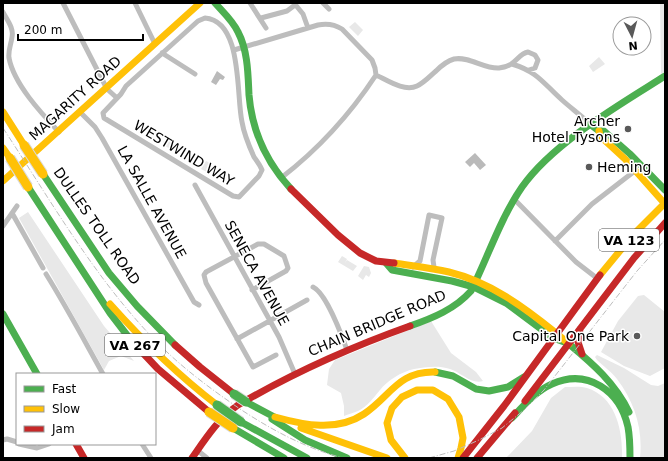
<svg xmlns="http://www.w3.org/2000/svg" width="668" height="461" font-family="'DejaVu Sans',sans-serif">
<rect width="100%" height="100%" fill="#fff"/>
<!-- green -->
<path fill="#e8e8e8" d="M 660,3 L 665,3 L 665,71 L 661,74 Z
M 355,22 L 363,30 L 358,36 L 349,27 Z
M 599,57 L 605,64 L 593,72 L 589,66 Z
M 166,139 L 167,139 L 176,147 L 173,151 L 164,145 L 163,142 Z
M 206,161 L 212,164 L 207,172 L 201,169 Z
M 28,212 L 104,326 L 134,361 L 121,356 L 109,361 L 104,370 L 19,218 Z
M 342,256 L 347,259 L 345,263 L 347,260 L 357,266 L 353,271 L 338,262 Z
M 364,266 L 369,267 L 371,273 L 369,277 L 366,275 L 363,280 L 358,276 Z
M 644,295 L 665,312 L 665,368 L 650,376 L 624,366 L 601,352 L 618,321 L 638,296 Z
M 431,321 L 451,353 L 476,372 L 483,381 C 472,385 460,372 450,369 C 438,365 425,367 414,369 C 401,372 388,380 380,390 C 374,397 367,407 358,411 C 354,413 348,414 344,416 L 344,406 L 341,393 L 327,385 L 329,369 L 335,360 Z
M 597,355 L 624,368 L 651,385 L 658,386 L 665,383 L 665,458 L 640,458 C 643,429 635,403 617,379 C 612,372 603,366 597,360 L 595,357 Z
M 565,387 C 572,387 581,386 587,388 C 616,397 623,431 622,458 L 506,458 L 532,431 L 551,398 Z"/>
<!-- water -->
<path fill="#bababa" d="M 217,71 L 225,77 L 223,80 L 220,79 L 216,85 L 211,82 Z
M 475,153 L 486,165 L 480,170 L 474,163 L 470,167 L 465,162 Z"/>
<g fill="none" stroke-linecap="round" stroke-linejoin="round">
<!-- street -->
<path stroke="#bdbdbd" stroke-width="5" d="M 63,3 L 107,89 L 117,98
M 135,3 L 155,44
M 250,3 L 266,28
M 294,3 L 303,14 L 308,28
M 323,3 L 329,9
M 3,12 C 7,20 14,28 12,37 C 11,45 8,50 9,58 C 14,84 41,113 59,132
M 205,18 C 243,21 236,95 242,122 C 244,134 249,146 254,157 C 257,161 260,165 262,170 L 259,176 L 239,197 L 233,196 L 104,118 L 103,113 L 121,94 L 126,86 L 198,21 Z
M 261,18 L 287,11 L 295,5
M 234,50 L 318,25 C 327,23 334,24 342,29 L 372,60 L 375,68 L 376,75 C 349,116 320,148 281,178
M 162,53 L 195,74
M 512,64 C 538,72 543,83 562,100 C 572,109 582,116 591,125
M 376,75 C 387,80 404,92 417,86 C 424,83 430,76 436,71 C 441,66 447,61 454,59 C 469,56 484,69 499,68 C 517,66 517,54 528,52 L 535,55 L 538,60 L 535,68 L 529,70
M 80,112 L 95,127 L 102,138 L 194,302 L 199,305
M 195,185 L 279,337 L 295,374
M 514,199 L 576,262 L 598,279
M 12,213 L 43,268
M 3,226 L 17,206
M 555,241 L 592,204 L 636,170
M 413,267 L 420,261 L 429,215 L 442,218 L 433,260 L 434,267 L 437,270
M 46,274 C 66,306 84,340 103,374
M 313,287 C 326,293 342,336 347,350
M 252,290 L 286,271 L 288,268 L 284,256 L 264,244 L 258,244 L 206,272 L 204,275 L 206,283 L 253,367 L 276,355
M 237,339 L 307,300
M 3,440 L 7,439 L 17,442
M 19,444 L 37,448 L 49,444
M 142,444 L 151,458
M 197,450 L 207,458"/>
<!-- fast -->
<path stroke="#4caf50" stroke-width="7" d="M 215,3 C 223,12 233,21 238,32 C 248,51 248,74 249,95 C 252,131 266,162 291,189
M 591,125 L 599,131 L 604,131 L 630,154 L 665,190
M 43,174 L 109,273 L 137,306 L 175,345
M 28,187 L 110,313 L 130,339 L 142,352
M 386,263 L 392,270 L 452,281 L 474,287 L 506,303 L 553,338 L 567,343
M 3,314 L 37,374
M 410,326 C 433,318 455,309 471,291 C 488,257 500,219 522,187 C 553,143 619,105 665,76
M 569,344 C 593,364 615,383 629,412
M 435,372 L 453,376 L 476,389 L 489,391 L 508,387 L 524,377
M 246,402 L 280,420
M 512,418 C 524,405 536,391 552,384 C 588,368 620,391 628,427 C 630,438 630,448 630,458
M 272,419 L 305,440 L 347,458
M 241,422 L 307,458
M 233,428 L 284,458"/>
<!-- slow -->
<path stroke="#ffc107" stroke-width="7" d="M 3,112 L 24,145
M 599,131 L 600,136 L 625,159 L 665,204
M 3,148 L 10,158
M 3,181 L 200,3
M 394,263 C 413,266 431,268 449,272 C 490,282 524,307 556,333
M 600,275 L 633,235 L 665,203
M 110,304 C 143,341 178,375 217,405
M 556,333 L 569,344
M 275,417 C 304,425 337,432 364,414 C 390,397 398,371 435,372
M 301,428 L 387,458
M 405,458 L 391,440 L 387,423 L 392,408 L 402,397 L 417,390 L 433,390 L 448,399 L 459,417 L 463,438 L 461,448 L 458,458"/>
<!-- jam -->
<path stroke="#c62828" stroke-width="7" d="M 291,189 L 338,235 L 360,253 L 376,261 L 394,263
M 580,329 L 578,342 L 582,354
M 175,345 L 200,367 L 234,394
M 142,352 L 158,369 L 209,412
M 525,401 L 634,258 L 665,223
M 76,444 L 84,458
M 192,458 C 206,438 218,419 238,405 C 293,373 351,347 410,326
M 463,458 L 504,406 L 600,275
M 477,458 L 515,413"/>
<!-- rail -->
<path stroke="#bdbdbd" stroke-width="1" stroke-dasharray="6 2 1 2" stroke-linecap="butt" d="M 3,128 C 49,198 93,275 151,336 C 177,364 208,387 240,409 C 272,430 305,448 343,458
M 429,458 L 454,451 L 479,440 L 502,428 L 524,410 L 544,390 L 637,271 L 665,240"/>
<!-- fast-bridge casing -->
<g stroke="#dbdbdb" stroke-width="11" stroke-linecap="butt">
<path id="fast-bridge" d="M 234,394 L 246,402
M 217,405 L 241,422"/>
</g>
<!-- slow-bridge casing -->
<g stroke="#dbdbdb" stroke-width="11" stroke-linecap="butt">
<path id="slow-bridge" d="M 24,145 L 43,174
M 10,158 L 28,187
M 209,412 L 233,428"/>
</g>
<!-- fast-bridge -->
<use href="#fast-bridge" stroke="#4caf50" stroke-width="9"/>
<!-- slow-bridge -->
<use href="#slow-bridge" stroke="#ffc107" stroke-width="9"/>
</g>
<!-- markers -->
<g fill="#595959" stroke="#fff" stroke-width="1.5">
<circle cx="628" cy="129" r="4"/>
<circle cx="589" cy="167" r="4"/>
<circle cx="637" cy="336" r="4"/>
</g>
<g text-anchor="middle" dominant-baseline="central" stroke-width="3" stroke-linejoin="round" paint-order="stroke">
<!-- shield labels -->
<g fill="#fff" stroke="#4c4c4c" stroke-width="1">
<rect x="599" y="229" width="60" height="22" rx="3"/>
<rect x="105" y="334" width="60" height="22" rx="3"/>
</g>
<g font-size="13" font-weight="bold" fill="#000">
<text x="629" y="240">VA 123</text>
<text x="135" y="345">VA 267</text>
</g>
<!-- street labels -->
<g font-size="14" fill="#000" stroke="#fff">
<text transform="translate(75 98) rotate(-42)">MAGARITY ROAD</text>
<text transform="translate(184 153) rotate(31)">WESTWIND WAY</text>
<text transform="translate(152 202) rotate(61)">LA SALLE AVENUE</text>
<text transform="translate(97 226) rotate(55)">DULLES TOLL ROAD</text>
<text transform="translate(257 273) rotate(61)">SENECA AVENUE</text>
<text transform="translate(377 323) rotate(-23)">CHAIN BRIDGE ROAD</text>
</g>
<!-- poi labels -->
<g font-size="14" fill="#000" stroke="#fff" text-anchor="end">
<text x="620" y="121">Archer<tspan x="620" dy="16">Hotel Tysons</tspan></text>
<text x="597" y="167" text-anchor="start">Heming</text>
<text x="629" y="336">Capital One Park</text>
</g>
</g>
<!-- border -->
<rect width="668" height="461" fill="none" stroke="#000000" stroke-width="8"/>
<!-- legend -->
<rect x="16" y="373" width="140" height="72" fill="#ffffff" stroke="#999999"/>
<rect x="24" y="386" width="20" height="6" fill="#4caf50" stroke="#999999"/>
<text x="52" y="393" font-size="12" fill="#000000">Fast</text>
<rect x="24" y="406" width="20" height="6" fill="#ffc107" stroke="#999999"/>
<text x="52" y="413" font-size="12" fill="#000000">Slow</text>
<rect x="24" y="426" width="20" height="6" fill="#c62828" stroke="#999999"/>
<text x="52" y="433" font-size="12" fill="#000000">Jam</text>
<!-- north arrow -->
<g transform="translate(632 36) rotate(174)"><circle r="19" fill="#ffffff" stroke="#999999"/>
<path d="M0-3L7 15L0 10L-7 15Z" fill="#595959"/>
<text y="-6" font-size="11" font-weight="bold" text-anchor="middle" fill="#000000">N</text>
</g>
<!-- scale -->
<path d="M18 34v6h125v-6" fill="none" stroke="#000000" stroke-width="2"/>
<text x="24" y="34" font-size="12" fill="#000000" stroke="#ffffff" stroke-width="3" paint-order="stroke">200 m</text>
</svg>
